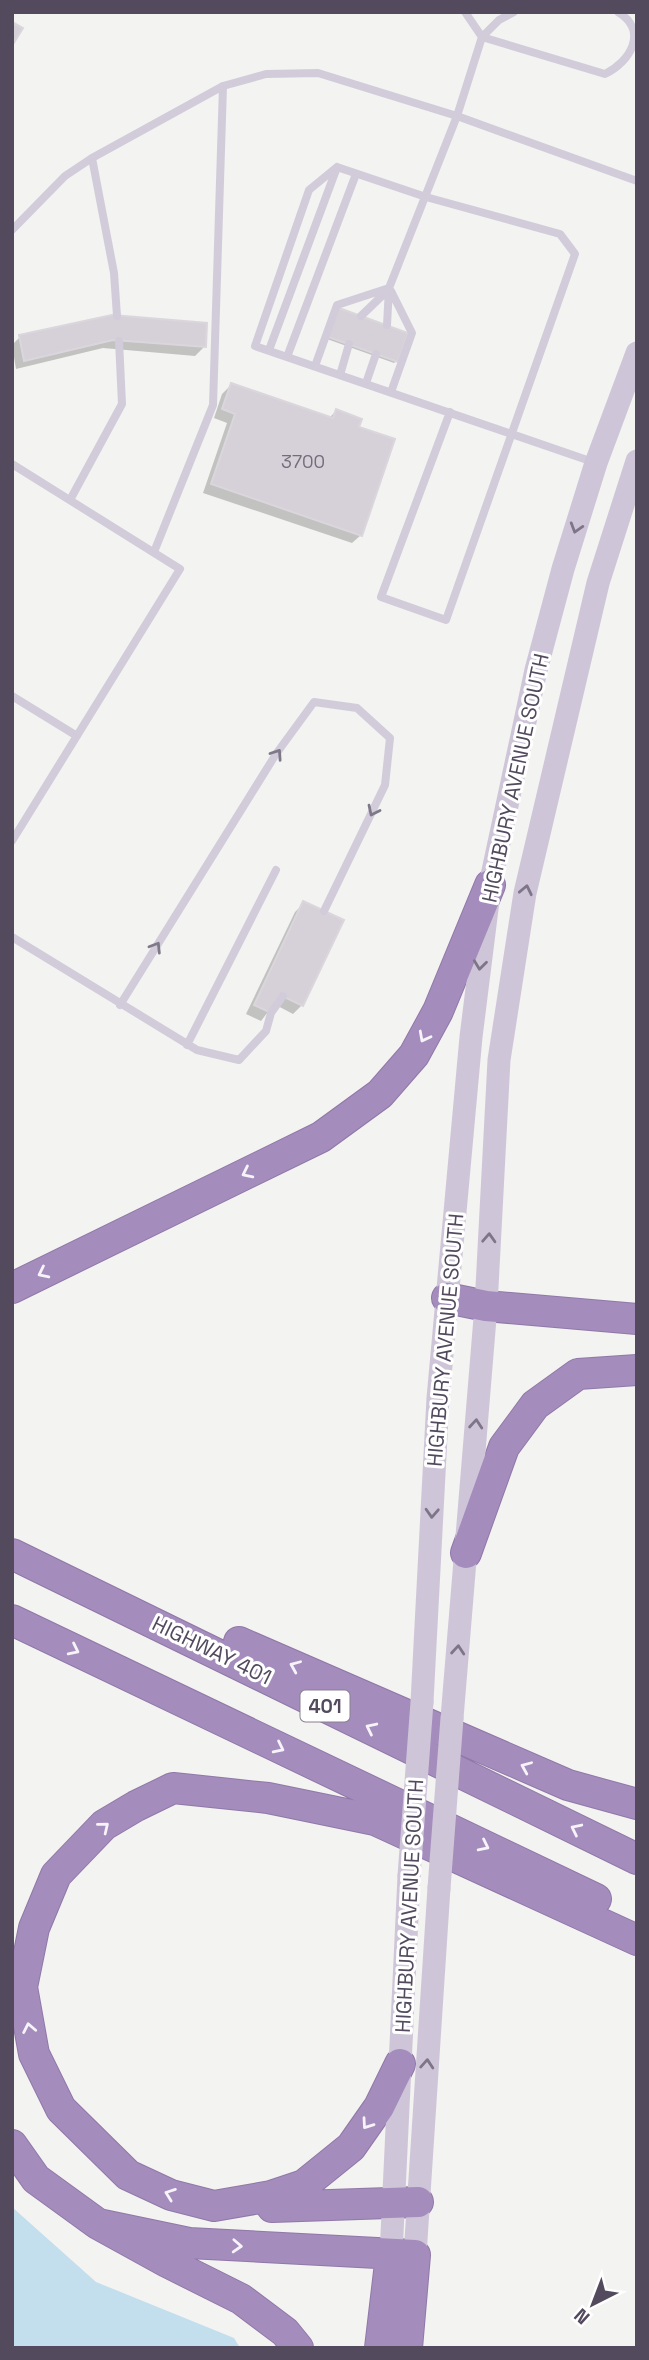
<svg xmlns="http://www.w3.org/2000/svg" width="649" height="2360" font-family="'Space Grotesk',sans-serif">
<rect width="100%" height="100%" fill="#f3f3f1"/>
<!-- green -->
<path fill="#c3deed" d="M 12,2207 L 96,2282 L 234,2338 L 240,2348 L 12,2348 Z"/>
<!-- shadow -->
<path fill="#0003" d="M 337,312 L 397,361 L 394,363 L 327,339 Z
M 117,317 L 204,347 L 195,356 L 103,348 L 16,369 L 12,345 L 20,337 Z
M 231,385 L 329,418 L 336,411 L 357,428 L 361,535 L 352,543 L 203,493 L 227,423 L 214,418 L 222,394 Z
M 304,903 L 302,1005 L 293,1014 L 274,1004 L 261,1021 L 246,1014 L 295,912 Z"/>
<!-- building -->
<path fill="#d6d1d8" stroke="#dad6dc" stroke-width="2" d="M 12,22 L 23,28 L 12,46 Z
M 339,308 L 408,333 L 398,362 L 328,337 Z
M 112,315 L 207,323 L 206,347 L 113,340 L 24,361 L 19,335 Z
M 231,383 L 333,418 L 336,409 L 362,419 L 359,427 L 395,439 L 362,536 L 211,484 L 235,414 L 222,409 Z
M 303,901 L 344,920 L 303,1006 L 280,995 L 271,1013 L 254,1005 Z"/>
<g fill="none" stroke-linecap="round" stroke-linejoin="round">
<!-- highway casing -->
<g stroke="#9078a8" stroke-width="32">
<path id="highway" d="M 12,1288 L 321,1137 L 380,1094 L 414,1055 L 438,1011 L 490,885
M 447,1298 L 486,1306 L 637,1319
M 466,1553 L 504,1447 L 535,1405 L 578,1374 L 637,1370
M 12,1554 L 637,1859
M 12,1620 L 596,1899
M 239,1642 L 568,1785 L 637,1804
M 400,2064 L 379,2107 L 351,2147 L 304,2185 L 271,2196 L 214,2206 L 171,2195 L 128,2175 L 61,2109 L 34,2054 L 22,1987 L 34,1928 L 56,1875 L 104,1825 L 136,1806 L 173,1788 L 268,1798 L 375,1820 L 637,1940
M 12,2145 L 36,2179 L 98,2224 L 167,2262 L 241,2299 L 285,2332 L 298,2348
M 272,2207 L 418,2202
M 98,2224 L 189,2243 L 415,2255 L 407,2348
M 380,2348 L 391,2255"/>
</g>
<!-- lane -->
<path stroke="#d2ccda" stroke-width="8" d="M 514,12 L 499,20 L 482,37 L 605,74 C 630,62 649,31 618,12
M 92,158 L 114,273 L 117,316
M 337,167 L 426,197 L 560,234 L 575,254 L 446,620 L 381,597 L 450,412
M 337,167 L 309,190 L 255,346 L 593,462
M 12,230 L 65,176 L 92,158 L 223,86 L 266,74 L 318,73 L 457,116 L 637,181
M 391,291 L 412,333 L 391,392
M 361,316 L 387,291
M 387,325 L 389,288 L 457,116 L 482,37 L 465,12
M 269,350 L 336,170
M 287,357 L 356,174
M 315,366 L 337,305 L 389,288
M 340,375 L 349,344
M 366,383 L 376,354
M 12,464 L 180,569 L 12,841
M 70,500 L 122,404 L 119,341
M 154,552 L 213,405 L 223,86
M 12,696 L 77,736
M 12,937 L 197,1050 L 239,1060 L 266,1031 L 271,1013 L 283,996
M 120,1005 L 276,754 L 314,702 L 357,708 L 390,738 L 385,785 L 324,911
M 187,1045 L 276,870"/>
<!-- secondary -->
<path stroke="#cfc5d8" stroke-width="23" d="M 422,1702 L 438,1398 L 471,1037 L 490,885 L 536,670 L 563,569 L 596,463 L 637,353
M 452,1718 L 486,1306 L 499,1060 L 525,893 L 598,583 L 637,461
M 391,2255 L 409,1876
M 415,2255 L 439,1888"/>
<!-- highway -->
<use href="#highway" stroke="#a48cbd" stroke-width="30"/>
<!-- secondary-bridge -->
<path stroke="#cfc5d8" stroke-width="23" d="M 409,1876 L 422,1702
M 439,1888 L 452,1718"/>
</g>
<!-- one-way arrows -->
<defs><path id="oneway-chevron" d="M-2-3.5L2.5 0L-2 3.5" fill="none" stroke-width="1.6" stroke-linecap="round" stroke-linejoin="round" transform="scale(1.75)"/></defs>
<g stroke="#7e7589">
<use href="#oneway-chevron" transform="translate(576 528) rotate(107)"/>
<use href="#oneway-chevron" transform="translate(526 890) rotate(-78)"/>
<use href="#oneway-chevron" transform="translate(480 965) rotate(97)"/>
<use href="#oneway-chevron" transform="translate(489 1238) rotate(-87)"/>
<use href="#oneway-chevron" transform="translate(476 1424) rotate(-85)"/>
<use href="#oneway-chevron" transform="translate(432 1513) rotate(93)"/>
<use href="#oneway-chevron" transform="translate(458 1650) rotate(-85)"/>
<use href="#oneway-chevron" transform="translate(427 2064) rotate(-86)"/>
</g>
<g stroke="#7f7889">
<use href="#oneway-chevron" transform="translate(277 754) rotate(-56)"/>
<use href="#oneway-chevron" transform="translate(373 811) rotate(116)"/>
<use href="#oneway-chevron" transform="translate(156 947) rotate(-58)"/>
</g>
<g stroke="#f6f4f8">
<use href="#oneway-chevron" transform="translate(424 1037) rotate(118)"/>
<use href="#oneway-chevron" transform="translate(247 1173) rotate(154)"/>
<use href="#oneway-chevron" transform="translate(43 1273) rotate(154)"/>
<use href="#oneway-chevron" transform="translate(74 1650) rotate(26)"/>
<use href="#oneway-chevron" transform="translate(295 1666) rotate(-157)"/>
<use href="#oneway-chevron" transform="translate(371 1728) rotate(-154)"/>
<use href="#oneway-chevron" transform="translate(279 1748) rotate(26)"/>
<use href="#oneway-chevron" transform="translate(526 1767) rotate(-157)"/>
<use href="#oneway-chevron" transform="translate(104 1827) rotate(-39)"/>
<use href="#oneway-chevron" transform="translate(576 1829) rotate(-154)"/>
<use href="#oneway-chevron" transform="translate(484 1846) rotate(26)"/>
<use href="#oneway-chevron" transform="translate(29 2028) rotate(-101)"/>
<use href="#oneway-chevron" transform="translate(367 2124) rotate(125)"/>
<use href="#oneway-chevron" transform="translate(170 2194) rotate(-160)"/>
<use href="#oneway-chevron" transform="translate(237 2246) rotate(3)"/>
</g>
<g text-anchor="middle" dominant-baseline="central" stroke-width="6" stroke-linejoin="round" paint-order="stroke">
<!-- number labels -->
<g font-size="18" fill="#746c7c">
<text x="303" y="461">3700</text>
</g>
<!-- shield labels -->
<rect fill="#fff" stroke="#87808e" stroke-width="2" x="300.5" y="1690.5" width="49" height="31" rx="5"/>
<g font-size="19" font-weight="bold" fill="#534a5e">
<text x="325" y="1706">401</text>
</g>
<!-- street labels -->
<g font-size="21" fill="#534a5e" stroke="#fff">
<text transform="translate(515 778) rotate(-78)">HIGHBURY AVENUE SOUTH</text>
<text transform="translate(445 1340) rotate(-85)">HIGHBURY AVENUE SOUTH</text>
<text transform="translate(212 1650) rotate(26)">HIGHWAY 401</text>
<text transform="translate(409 1906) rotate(-87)">HIGHBURY AVENUE SOUTH</text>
</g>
</g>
<!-- border -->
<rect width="649" height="2360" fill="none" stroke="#534a5e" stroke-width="28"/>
<!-- north arrow -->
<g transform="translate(593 2304) rotate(222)" stroke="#ffffff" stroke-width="5" paint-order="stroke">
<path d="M0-5L12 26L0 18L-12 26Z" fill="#534a5e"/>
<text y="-10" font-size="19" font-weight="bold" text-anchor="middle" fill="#534a5e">N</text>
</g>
</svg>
